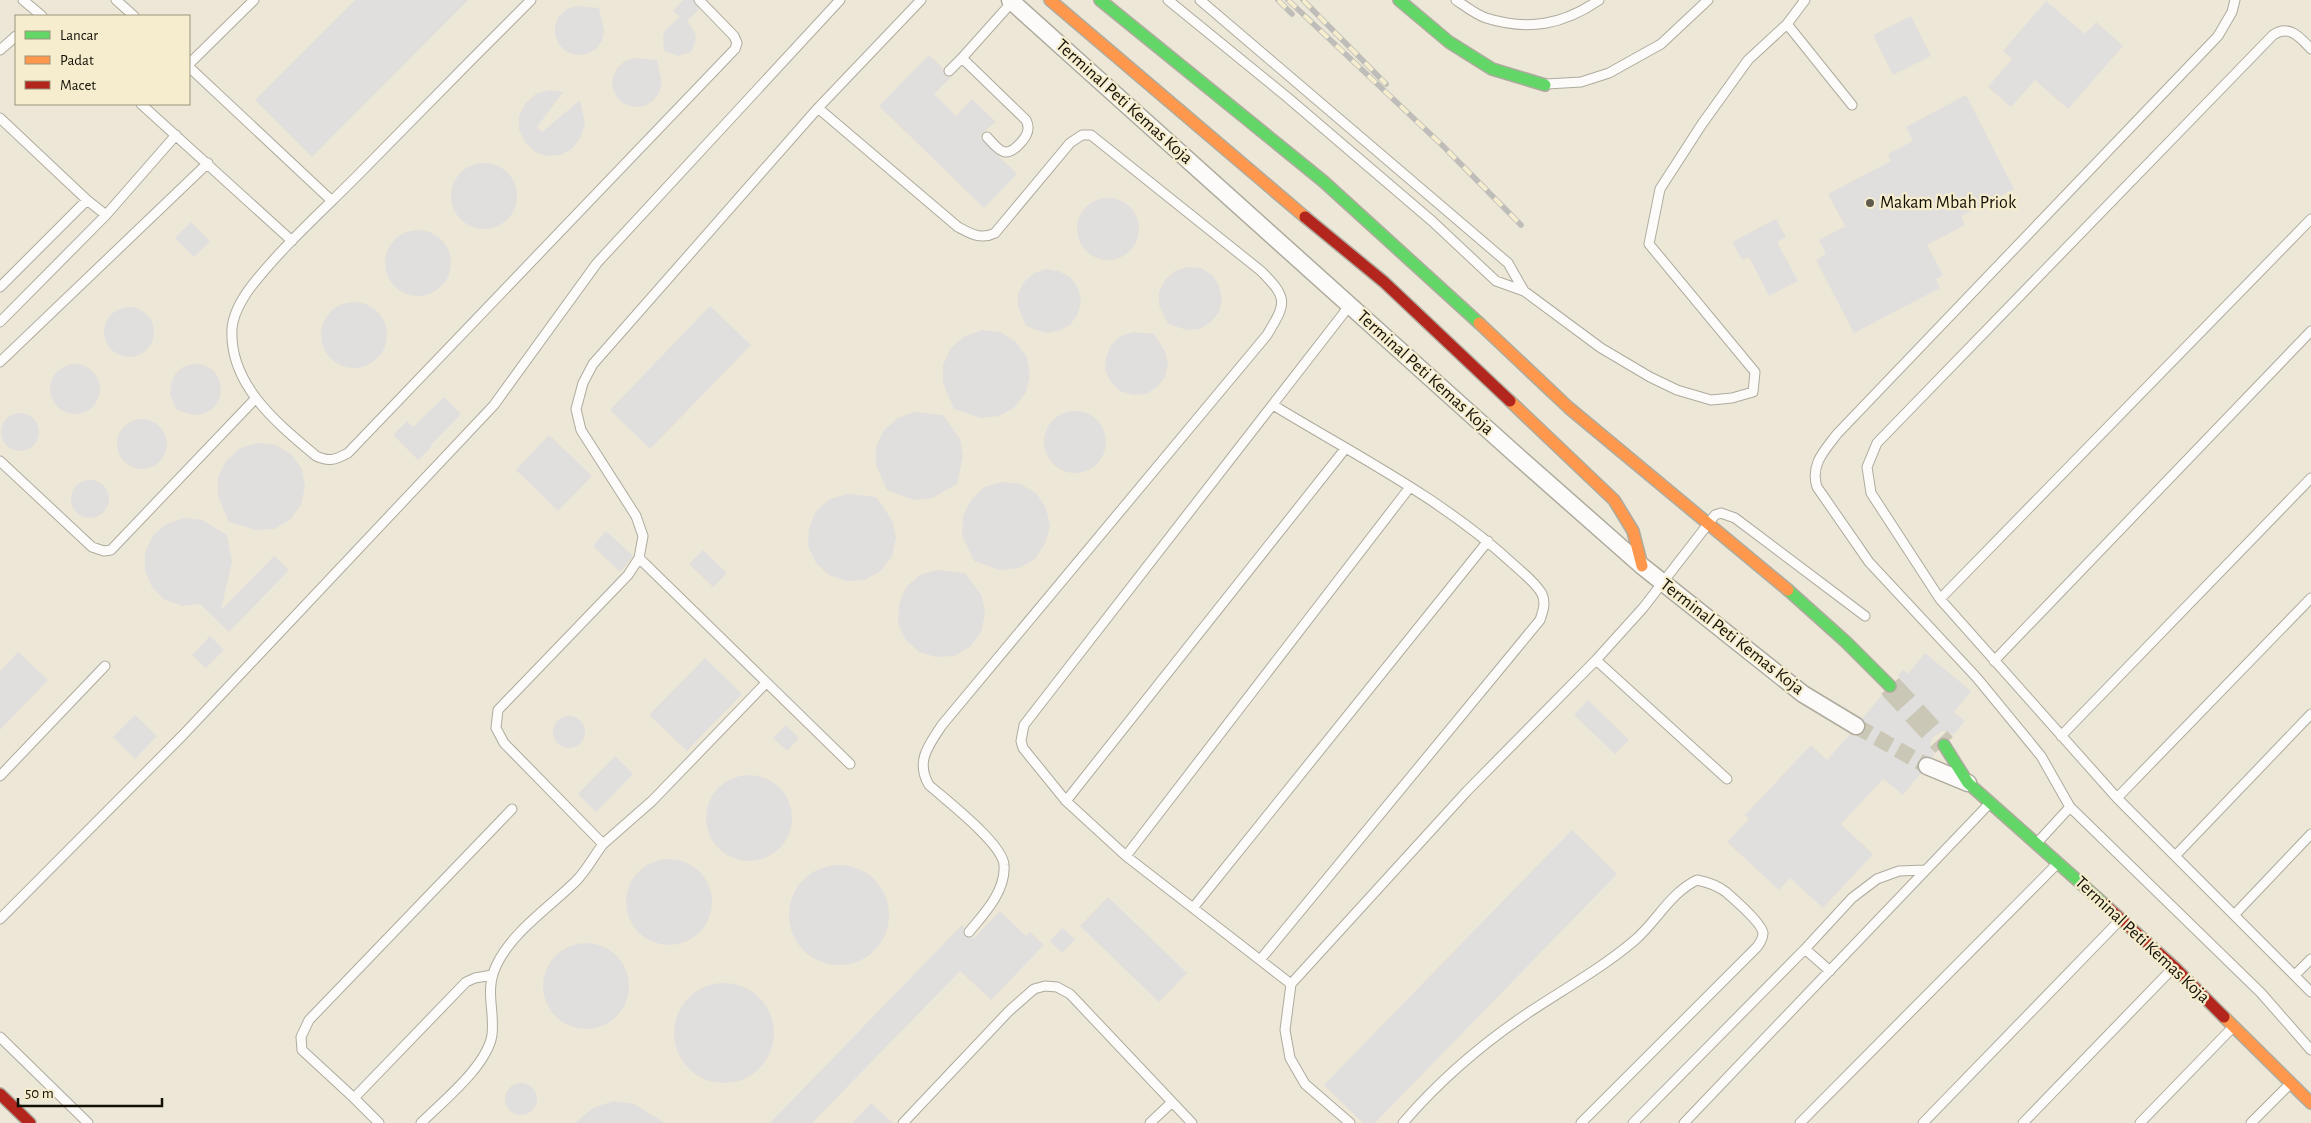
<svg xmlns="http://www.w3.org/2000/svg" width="2311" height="1123" font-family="'Alegreya Sans',sans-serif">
<rect width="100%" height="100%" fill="#ece7d6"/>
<!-- building -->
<path fill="#e1dfdd" d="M 355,0 L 468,0 L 312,157 L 255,100 Z
M 683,0 L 693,0 L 699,9 L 687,21 L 695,33 L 696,40 L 691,52 L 678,56 L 664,51 L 663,36 L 666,29 L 680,17 L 673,11 Z
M 2046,1 L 2085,34 L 2096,22 L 2123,46 L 2068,109 L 2035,80 L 2011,107 L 1988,87 L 2012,59 L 2003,51 Z
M 577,6 L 599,8 L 604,31 L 602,41 L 596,49 L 587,54 L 576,55 L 567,52 L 559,45 L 555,35 L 555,25 L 559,16 L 567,9 Z
M 1911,16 L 1931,56 L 1893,75 L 1873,35 Z
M 929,55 L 943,68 L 945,76 L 951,77 L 934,94 L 956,116 L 972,99 L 996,122 L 982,133 L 980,138 L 1017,174 L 984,208 L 879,106 Z
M 635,58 L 657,60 L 662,83 L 659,93 L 653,101 L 644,106 L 634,107 L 624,104 L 617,97 L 612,87 L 613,77 L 617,68 L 625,61 Z
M 549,90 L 563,92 L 537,127 L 542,132 L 580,100 L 585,123 L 581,137 L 573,148 L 561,155 L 548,156 L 535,152 L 525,142 L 519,130 L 519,116 L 525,104 L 536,94 Z
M 1966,95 L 2014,189 L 1961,216 L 1965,225 L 1927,245 L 1943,275 L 1936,279 L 1940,288 L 1854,333 L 1816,260 L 1826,254 L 1819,240 L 1845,226 L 1828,194 L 1891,161 L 1888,154 L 1913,141 L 1906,127 Z
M451 196a33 33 0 1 1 66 0a33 33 0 1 1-66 0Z
M1077 229a31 31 0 1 1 62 0a31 31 0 1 1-62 0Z
M 1776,219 L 1786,237 L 1777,242 L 1798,281 L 1769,296 L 1749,257 L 1742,260 L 1732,242 Z
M 191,222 L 210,241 L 194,257 L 175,238 Z
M385 263a33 33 0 1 1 66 0a33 33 0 1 1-66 0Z
M 1188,267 L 1201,268 L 1212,275 L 1219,286 L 1222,299 L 1219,312 L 1211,322 L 1200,329 L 1187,330 L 1168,324 L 1159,305 L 1159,292 L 1165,280 L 1175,271 Z
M 1046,269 L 1059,271 L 1071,278 L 1078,288 L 1081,301 L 1078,314 L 1070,325 L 1058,331 L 1045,333 L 1026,326 L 1018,307 L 1018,294 L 1024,282 L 1034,273 Z
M321 335a33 33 0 1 1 66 0a33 33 0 1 1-66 0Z
M 710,306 L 751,345 L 650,449 L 610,410 Z
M104 332a25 25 0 1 1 50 0a25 25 0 1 1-50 0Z
M 982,330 L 1000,332 L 1016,342 L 1027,357 L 1030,375 L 1026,392 L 1015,407 L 999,416 L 981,418 L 954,409 L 943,383 L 943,365 L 951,348 L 965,336 Z
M 1133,332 L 1154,334 L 1165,351 L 1168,364 L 1165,377 L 1157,387 L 1146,394 L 1133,395 L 1120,391 L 1111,382 L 1105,370 L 1106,357 L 1111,345 L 1121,336 Z
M50 389a25 25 0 1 1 50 0a25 25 0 1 1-50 0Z
M 193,364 L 204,365 L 213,370 L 219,379 L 221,390 L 219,400 L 213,409 L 203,414 L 193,415 L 177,410 L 170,395 L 171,384 L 175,374 L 183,367 Z
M 444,397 L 461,414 L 431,445 L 432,446 L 418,460 L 393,435 L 407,421 L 413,427 Z
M1044 442a31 31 0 1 1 62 0a31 31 0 1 1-62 0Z
M 915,412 L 943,415 L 960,439 L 963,456 L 957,484 L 932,498 L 914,500 L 887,490 L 876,465 L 876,447 L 884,430 L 898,418 Z
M1 432a19 19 0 1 1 38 0a19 19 0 1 1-38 0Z
M117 444a25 25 0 1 1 50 0a25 25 0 1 1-50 0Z
M 549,435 L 592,476 L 558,511 L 516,470 Z
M 258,443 L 276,445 L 291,454 L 302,469 L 305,487 L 301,505 L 290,520 L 274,529 L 256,530 L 229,522 L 218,496 L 218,477 L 226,461 L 240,448 Z
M71 499a19 19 0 1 1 38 0a19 19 0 1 1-38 0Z
M 1002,482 L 1020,484 L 1036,493 L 1046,508 L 1050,526 L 1045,544 L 1035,559 L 1019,568 L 1000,570 L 974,561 L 962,535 L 963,516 L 971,500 L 984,487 Z
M 848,494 L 876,497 L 892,520 L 896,538 L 892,556 L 881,571 L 864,580 L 846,581 L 829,575 L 816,563 L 808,546 L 809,528 L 816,511 L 830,499 Z
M 184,518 L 202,520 L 227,535 L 232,562 L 221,610 L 274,556 L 289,570 L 229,632 L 200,604 L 183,606 L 165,600 L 152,587 L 145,571 L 145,552 L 153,535 L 167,524 Z
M 606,531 L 633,556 L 620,572 L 593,546 Z
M 703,550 L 727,573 L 713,587 L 689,564 Z
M 937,570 L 965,573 L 982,596 L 985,614 L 981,632 L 970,647 L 954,656 L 936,657 L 919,652 L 905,639 L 898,623 L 899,604 L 906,587 L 920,575 Z
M 210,636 L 224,650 L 206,668 L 192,655 Z
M 18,652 L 48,680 L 0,730 L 0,671 Z
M 1925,653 L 1971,691 L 1954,712 L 1965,721 L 1953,735 L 1943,731 L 1932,738 L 1930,746 L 1935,756 L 1921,758 L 1917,767 L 1921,773 L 1903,795 L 1883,779 L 1841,824 L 1873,854 L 1823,908 L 1790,878 L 1779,890 L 1727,842 L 1749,819 L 1745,815 L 1811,745 L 1827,760 L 1850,734 L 1855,736 L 1861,734 L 1866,727 L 1862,719 L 1881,696 L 1893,699 L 1900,695 L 1903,683 L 1898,675 L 1903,670 L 1908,674 Z
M 705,658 L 742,694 L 687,751 L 649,715 Z
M 1588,700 L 1629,740 L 1615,754 L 1574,715 Z
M 135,715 L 157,736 L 135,759 L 113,737 Z
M553 732a16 16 0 1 1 32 0a16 16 0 1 1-32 0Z
M 786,725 L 799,738 L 787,751 L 773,738 Z
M 615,756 L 633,774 L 596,812 L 578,794 Z
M706 818a43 43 0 1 1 86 0a43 43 0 1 1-86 0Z
M 1572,830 L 1617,874 L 1375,1123 L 1363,1123 L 1324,1085 Z
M626 902a43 43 0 1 1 86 0a43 43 0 1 1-86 0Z
M789 915a50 50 0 1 1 100 0a50 50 0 1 1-100 0Z
M 1108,897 L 1187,973 L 1159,1002 L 1080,926 Z
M 1000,911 L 1026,936 L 1030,932 L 1044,945 L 991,1000 L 960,971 L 812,1123 L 770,1123 L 962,925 L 965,928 L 963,931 L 965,936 L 974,938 Z
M 1062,928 L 1075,939 L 1062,953 L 1050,941 Z
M543 986a43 43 0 1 1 86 0a43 43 0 1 1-86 0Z
M674 1033a50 50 0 1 1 100 0a50 50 0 1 1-100 0Z
M505 1099a16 16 0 1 1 32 0a16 16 0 1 1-32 0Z
M 613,1101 L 634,1104 L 665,1123 L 575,1123 L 593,1108 Z
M 871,1103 L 893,1123 L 852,1123 Z"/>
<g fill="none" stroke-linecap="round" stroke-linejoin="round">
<!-- street-tunnel -->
<path stroke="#cbc7b7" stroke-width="16" stroke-dasharray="16 8" stroke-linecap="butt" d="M 1856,726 L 1927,766"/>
<!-- secondary-tunnel -->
<path stroke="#cbc7b7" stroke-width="24" stroke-dasharray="24 12" stroke-linecap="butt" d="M 1890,686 L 1944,745"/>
<!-- lane casing -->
<g stroke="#aeab9e" stroke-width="11">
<path id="lane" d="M 23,0 L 42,16
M 116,0 L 134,16
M 531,0 C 472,59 413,119 355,178 C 319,214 281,248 250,288 C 242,299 233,315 232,329 C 229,385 278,424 316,456 C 329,462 335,460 348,453 L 735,49 L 737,43 L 734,36 L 699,0
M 1168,0 L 1287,97 L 1432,221 L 1496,281 L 1524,291 L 1601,348 L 1650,377 L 1677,390 L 1711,400 L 1732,398 L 1753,392 L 1755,372 L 1649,244 L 1660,189 L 1702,124 L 1748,60 L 1787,24 L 1852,105
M 1200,0 L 1508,263 L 1524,291
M 1456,0 C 1465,6 1475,14 1486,18 C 1528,31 1563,25 1599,0
M 2235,0 L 2232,12 L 2218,36 L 1837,434 C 1824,451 1810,465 1817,487 L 1869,562 L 1977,678 L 2041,756 L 2070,807 L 2261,993 L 2311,1050
M 1787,24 L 1805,0
M 2311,49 C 2300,37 2289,24 2273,35 L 1877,443 L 1867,467 L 1871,493 L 1940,599 L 2117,798 L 2311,992
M 0,50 L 16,36
M 189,64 L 254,0
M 189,67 L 332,201
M 949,71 L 962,58
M 1547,84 L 1581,82 L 1609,73 L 1661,44 L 1708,0
M 141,104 L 292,241
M 818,108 L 958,227 C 971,234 981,240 995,233 L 1070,143 L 1082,135 L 1091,135 L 1261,271 C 1289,299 1286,303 1267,335 L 942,725 C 929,745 915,761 929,785 C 947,801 1003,844 1004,865 C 1006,891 984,914 969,932
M 0,118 L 87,200
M 987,137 C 991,141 998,151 1005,152 C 1014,153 1029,136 1028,127 C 1028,125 1027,122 1026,120 L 962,58 L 1012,2
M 0,287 L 87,200 L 106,215
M 0,322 L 106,215 L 176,135
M 0,362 L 208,163
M 1273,405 C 1355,455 1443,499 1513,564 C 1523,573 1536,583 1542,594 C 1546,603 1543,611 1540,620 L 1260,960 L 1126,856 L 1066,801 L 1023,748 L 1021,741 L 1024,725 L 1350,305
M 0,461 L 92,547 L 104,551 L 111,550 L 255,399
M 639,558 L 850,764
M 1940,599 L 2311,219
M 1596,660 L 1727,779
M 1994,661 L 2311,331
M 2061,736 L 2311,478
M 0,776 L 105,666
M 2117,798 L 2311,598
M 1066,801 L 1345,449
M 603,844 L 652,801 L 766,683
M 2036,844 L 2070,807
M 2176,855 L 2311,714
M 1126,856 L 1410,487
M 1193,908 L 1488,541
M 2235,914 L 2311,834
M 0,919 L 182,736 L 494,405 L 597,263 L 840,0
M 1805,949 L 1830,971
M 1260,960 L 1291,984
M 2295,975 L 2311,959
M 0,1037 L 88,1123
M 354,1098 L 302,1050 L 301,1037 L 309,1020 L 512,809
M 379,1123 L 354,1098 L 466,982 L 475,978 L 492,975
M 421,1123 C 443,1101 487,1066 492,1035 C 495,1009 484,990 497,964 C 513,931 551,906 576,881 C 586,871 594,856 603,844 L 504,743 L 496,728 L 498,710 L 628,575 L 639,558 L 643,536 L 636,516 L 581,430 L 576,409 L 583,383 L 593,364 L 818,108 L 921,0
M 903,1123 L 1009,1011 L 1034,989 L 1045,986 L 1057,987 L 1070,994 L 1192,1123
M 1150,1123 L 1171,1103
M 1350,1123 L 1305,1084 L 1290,1058 L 1285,1030 L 1291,984 L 1467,791 L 1596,660 L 1643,608 L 1715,515 L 1721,513 L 1735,518 L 1865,616
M 1403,1123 C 1438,1082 1481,1045 1525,1015 C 1562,990 1601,969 1635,940 C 1657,921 1670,893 1697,880 C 1707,882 1718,886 1726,892 C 1734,899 1762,923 1763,933 C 1763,938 1760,943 1757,947 L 1581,1123
M 1633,1123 L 1805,949 L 1852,898 L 1877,879 L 1899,871 L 1925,870
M 1684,1123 L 1990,803
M 1800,1123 L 2058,863
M 1923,1123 L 2121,919
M 2023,1123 L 2174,967
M 2140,1123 L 2233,1027
M 2251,1123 L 2290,1084"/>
</g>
<!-- street casing -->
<g stroke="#aeab9e" stroke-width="19">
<path id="street" d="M 1010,0 L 1514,453 L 1642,566 L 1803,694 L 1856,726
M 1927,766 L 1968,783"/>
</g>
<!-- fast casing -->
<g stroke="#aeab9e" stroke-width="14">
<path id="fast" d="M 1100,0 L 1323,181 L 1479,323
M 1399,0 L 1449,42 L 1492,69 L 1545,85
M 1788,590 L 1846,642 L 1890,686
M 1944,745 L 1968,783 L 2104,904"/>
</g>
<!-- slow casing -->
<g stroke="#aeab9e" stroke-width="14">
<path id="slow" d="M 1050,0 L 1305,217
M 1479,323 L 1569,408 L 1788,590
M 1510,401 L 1614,500 L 1633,531 L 1642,566
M 2224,1017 L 2311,1103"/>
</g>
<!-- jam casing -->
<g stroke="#aeab9e" stroke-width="14">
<path id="jam" d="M 1305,217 L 1384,282 L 1510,401
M 2104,904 L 2174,967 L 2224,1017
M 0,1094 L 30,1123"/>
</g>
<!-- lane -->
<use href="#lane" stroke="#fcfbf9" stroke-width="9"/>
<!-- street -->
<use href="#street" stroke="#fcfbf9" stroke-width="16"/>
<!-- fast -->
<use href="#fast" stroke="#63d668" stroke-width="11"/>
<!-- slow -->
<use href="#slow" stroke="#ff974d" stroke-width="11"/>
<!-- jam -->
<use href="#jam" stroke="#b3261e" stroke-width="11"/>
<!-- rail casing -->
<g stroke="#bebdb9" stroke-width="5.5">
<path id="rail" d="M 1278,0 L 1292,14
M 1288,0 L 1443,146 L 1521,225
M 1303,0 L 1386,84"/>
</g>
<!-- rail -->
<use href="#rail" stroke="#f5edcd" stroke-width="4" stroke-dasharray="11" stroke-linecap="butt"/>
</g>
<!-- markers -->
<circle fill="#5f5b4f" stroke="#f5edcd" stroke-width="2" cx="1870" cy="203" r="5"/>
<g text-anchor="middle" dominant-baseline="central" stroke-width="4.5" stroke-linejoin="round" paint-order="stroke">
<!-- street labels -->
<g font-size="18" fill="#131006" stroke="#f5edcd">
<text transform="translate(1124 102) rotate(42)">Terminal Peti Kemas Koja</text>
<text transform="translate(1425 373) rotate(42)">Terminal Peti Kemas Koja</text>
<text transform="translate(1732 637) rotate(38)">Terminal Peti Kemas Koja</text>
<text transform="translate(2142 940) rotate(43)">Terminal Peti Kemas Koja</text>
</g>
<!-- poi labels -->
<g font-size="18" fill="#131006" stroke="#f5edcd" text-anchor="start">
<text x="1880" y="203">Makam Mbah Priok</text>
</g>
</g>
<!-- legend -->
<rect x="15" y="15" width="175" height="90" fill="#f5edcd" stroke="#9b957d"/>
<rect x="25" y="31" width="25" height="8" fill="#63d668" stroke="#9b957d"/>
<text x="60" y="40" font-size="15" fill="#131006">Lancar</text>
<rect x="25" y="56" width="25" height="8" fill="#ff974d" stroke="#9b957d"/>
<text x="60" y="65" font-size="15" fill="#131006">Padat</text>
<rect x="25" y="81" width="25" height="8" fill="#b3261e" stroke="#9b957d"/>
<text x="60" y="90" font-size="15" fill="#131006">Macet</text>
<!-- scale -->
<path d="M18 1098v8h144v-8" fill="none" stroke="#131006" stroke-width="2.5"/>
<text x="25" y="1098" font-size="15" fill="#131006" stroke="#f5edcd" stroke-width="4" paint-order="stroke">50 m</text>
</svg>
